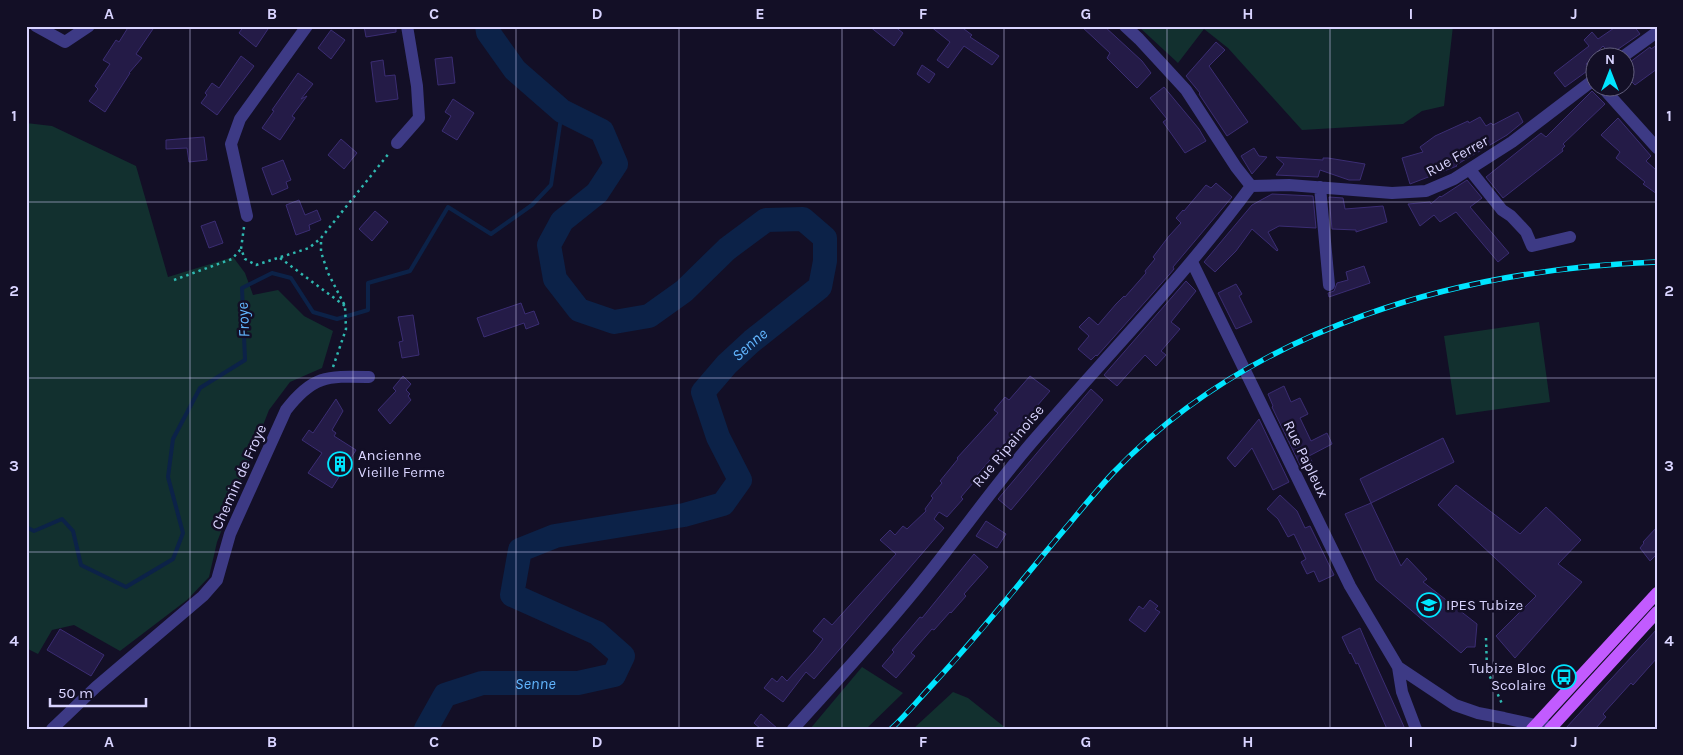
<svg xmlns="http://www.w3.org/2000/svg" width="1683" height="755" font-family="Karla,sans-serif">
<rect width="100%" height="100%" fill="#130f26"/>
<!-- green -->
<path fill="#12302f" d="M 1138,26 L 1453,26 L 1444,106 L 1422,111 L 1403,124 L 1302,130 L 1228,48 L 1204,29 L 1178,63 Z
M 26,123 L 52,126 L 136,166 L 168,277 L 233,257 L 245,273 L 253,295 L 278,290 L 304,316 L 333,331 L 322,368 L 290,382 L 269,410 L 217,542 L 209,577 L 187,600 L 120,651 L 74,625 L 52,630 L 38,654 L 26,648 Z
M 1539,322 L 1550,402 L 1456,415 L 1444,336 Z
M 862,667 L 903,693 L 866,729 L 810,729 Z
M 953,692 L 968,698 L 1007,729 L 913,729 Z"/>
<g fill="none" stroke-linecap="round" stroke-linejoin="round">
<!-- stream -->
<path stroke="#0c2248" stroke-width="4" d="M 26,527 L 34,531 L 62,519 L 73,531 L 81,565 L 126,587 L 173,559 L 183,533 L 168,477 L 173,439 L 200,388 L 245,360 L 242,288 L 272,273 L 291,278 L 313,312 L 337,319 L 368,310 L 368,283 L 410,271 L 448,207 L 491,234 L 532,205 L 551,185 L 562,111"/>
<!-- river -->
<path stroke="#0c2248" stroke-width="24" id="s1" d="M 426,729 L 445,695 L 482,683 L 578,683 L 614,675 L 623,656 L 597,633 L 512,595 L 520,550 L 555,536 L 684,515 L 723,504 L 740,480 L 718,437 L 703,392 L 727,364 L 752,341 L 820,287 L 825,261 L 825,238 L 803,219 L 766,220 L 727,249 L 684,291 L 649,316 L 614,322 L 579,310 L 555,279 L 549,245 L 562,221 L 597,193 L 616,164 L 602,131 L 562,111 L 515,70 L 488,32 L 487,26"/>
</g>
<!-- building -->
<path fill="#241b47" stroke="#3b2d73" d="M 129,26 L 155,26 L 136,54 L 142,58 L 129,73 L 130,73 L 105,112 L 89,101 L 98,89 L 95,86 L 110,64 L 103,60 L 116,40 L 119,42 Z
M 244,26 L 270,26 L 256,47 L 239,33 Z
M 364,26 L 396,26 L 396,32 L 366,37 Z
M 869,26 L 894,26 L 903,33 L 894,46 Z
M 930,26 L 960,26 L 972,35 L 970,37 L 999,56 L 992,65 L 964,46 L 948,68 L 937,60 L 950,42 Z
M 1081,26 L 1104,26 L 1142,61 L 1151,73 L 1137,88 L 1107,58 L 1110,53 Z
M 1617,26 L 1634,26 L 1640,34 L 1611,54 L 1603,46 L 1586,64 L 1590,69 L 1565,87 L 1554,73 L 1589,46 L 1584,40 L 1592,32 L 1598,39 Z
M 331,30 L 345,40 L 331,59 L 318,48 Z
M 1216,42 L 1225,50 L 1209,66 L 1248,122 L 1227,136 L 1199,94 L 1200,93 L 1186,76 Z
M 1657,45 L 1657,69 L 1635,85 L 1626,76 L 1626,65 L 1650,47 L 1651,49 Z
M 241,56 L 254,66 L 217,115 L 201,103 L 207,95 L 205,93 L 212,83 L 219,88 Z
M 452,57 L 455,83 L 438,85 L 435,59 Z
M 383,60 L 385,76 L 395,75 L 398,99 L 376,102 L 371,62 Z
M 922,65 L 935,74 L 929,83 L 917,74 Z
M 298,73 L 313,84 L 301,99 L 307,96 L 292,116 L 295,118 L 280,140 L 262,128 L 274,111 L 272,110 Z
M 1164,87 L 1199,129 L 1206,141 L 1185,153 L 1163,122 L 1167,119 L 1150,98 Z
M 1592,91 L 1605,104 L 1563,144 L 1565,146 L 1562,149 L 1563,151 L 1503,198 L 1486,177 L 1541,133 L 1546,137 Z
M 453,99 L 474,113 L 457,140 L 442,131 L 451,116 L 445,112 Z
M 1518,112 L 1523,122 L 1507,135 L 1456,165 L 1457,166 L 1410,184 L 1402,158 L 1423,152 L 1420,147 L 1435,136 L 1468,121 L 1469,123 L 1480,117 L 1486,126 L 1491,123 L 1493,125 Z
M 1618,118 L 1651,156 L 1646,161 L 1655,169 L 1657,167 L 1657,194 L 1643,184 L 1645,182 L 1616,158 L 1620,152 L 1601,135 Z
M 204,137 L 207,160 L 189,162 L 187,148 L 166,149 L 166,140 Z
M 341,139 L 357,153 L 344,169 L 328,155 Z
M 1254,148 L 1259,156 L 1267,157 L 1252,174 L 1241,156 Z
M 1276,157 L 1323,160 L 1323,158 L 1328,158 L 1365,164 L 1360,180 L 1349,180 L 1320,170 L 1318,177 L 1276,175 L 1284,164 Z
M 283,160 L 291,180 L 286,182 L 288,188 L 272,195 L 262,168 Z
M 1467,180 L 1482,198 L 1470,207 L 1509,253 L 1498,262 L 1456,212 L 1440,222 L 1434,215 L 1420,226 L 1408,204 L 1430,202 L 1431,204 L 1440,196 L 1441,197 Z
M 1216,183 L 1232,197 L 1173,267 L 1174,269 L 1169,275 L 1097,356 L 1096,355 L 1091,360 L 1078,349 L 1089,336 L 1079,327 L 1089,317 L 1098,325 L 1116,304 L 1124,296 L 1125,297 L 1146,273 L 1145,271 L 1155,259 L 1153,257 L 1169,236 L 1181,223 L 1176,218 L 1183,210 L 1184,211 L 1206,185 L 1211,188 Z
M 1272,194 L 1313,196 L 1316,228 L 1279,226 L 1268,232 L 1278,250 L 1277,251 L 1252,229 L 1236,251 L 1215,272 L 1204,262 L 1252,205 Z
M 1329,197 L 1343,198 L 1345,209 L 1383,206 L 1387,222 L 1356,232 L 1356,230 L 1332,229 Z
M 299,200 L 305,215 L 317,210 L 321,220 L 309,225 L 310,230 L 296,235 L 286,205 Z
M 375,211 L 388,222 L 372,241 L 359,229 Z
M 215,221 L 223,243 L 209,248 L 201,226 Z
M 1364,266 L 1370,283 L 1329,297 L 1328,293 L 1334,291 L 1337,283 L 1348,280 L 1346,272 Z
M 1186,281 L 1196,291 L 1171,322 L 1180,329 L 1161,351 L 1166,355 L 1156,366 L 1145,355 L 1117,386 L 1104,375 Z
M 1236,284 L 1242,294 L 1239,296 L 1252,322 L 1236,329 L 1218,293 Z
M 521,303 L 525,314 L 534,311 L 539,324 L 526,329 L 524,323 L 484,337 L 477,318 Z
M 413,315 L 419,355 L 402,358 L 399,342 L 403,341 L 398,317 Z
M 403,376 L 411,384 L 406,390 L 410,394 L 408,396 L 411,400 L 390,424 L 378,410 L 396,391 L 393,388 Z
M 1030,376 L 1050,391 L 977,475 L 979,476 L 961,497 L 963,499 L 947,517 L 939,512 L 934,519 L 944,528 L 814,679 L 806,672 L 783,702 L 764,688 L 772,678 L 777,682 L 782,676 L 787,681 L 814,651 L 823,639 L 813,631 L 824,618 L 832,625 L 896,554 L 880,540 L 890,530 L 895,535 L 903,526 L 907,529 L 926,511 L 925,509 L 933,498 L 931,496 L 942,483 L 940,481 L 958,459 L 957,458 L 998,413 L 994,410 L 1005,397 L 1009,400 Z
M 1284,386 L 1291,402 L 1300,398 L 1308,414 L 1300,418 L 1311,441 L 1327,433 L 1332,444 L 1309,456 L 1312,462 L 1301,467 L 1272,407 L 1273,406 L 1268,394 Z
M 1091,389 L 1103,400 L 1011,510 L 998,499 Z
M 336,399 L 343,411 L 332,430 L 336,433 L 334,436 L 356,450 L 332,488 L 308,473 L 322,453 L 302,440 L 309,430 L 313,433 Z
M 1259,419 L 1289,482 L 1273,490 L 1252,448 L 1235,467 L 1227,458 Z
M 1443,438 L 1454,462 L 1371,503 L 1360,479 Z
M 1456,485 L 1520,534 L 1546,507 L 1581,540 L 1558,564 L 1582,582 L 1515,658 L 1496,636 L 1536,596 L 1438,505 Z
M 1280,495 L 1297,511 L 1305,528 L 1310,526 L 1334,575 L 1319,582 L 1314,571 L 1307,574 L 1301,562 L 1306,559 L 1294,534 L 1288,537 L 1278,519 L 1267,509 Z
M 1371,503 L 1401,566 L 1407,558 L 1427,579 L 1423,582 L 1477,624 L 1475,647 L 1467,647 L 1461,653 L 1376,580 L 1345,514 Z
M 986,521 L 1006,534 L 997,548 L 976,536 Z
M 1657,527 L 1657,554 L 1650,561 L 1640,548 L 1644,543 L 1643,542 Z
M 974,554 L 988,567 L 964,594 L 966,596 L 951,613 L 950,612 L 934,630 L 932,629 L 911,653 L 915,656 L 896,678 L 882,666 L 894,652 L 892,650 L 920,617 L 922,618 Z
M 1150,600 L 1158,606 L 1155,609 L 1160,612 L 1145,632 L 1129,620 L 1139,606 L 1143,609 Z
M 1360,628 L 1372,656 L 1405,729 L 1387,729 L 1358,663 L 1356,664 L 1351,653 L 1350,654 L 1342,637 Z
M 60,629 L 104,655 L 91,676 L 47,650 Z
M 1657,629 L 1657,658 L 1633,685 L 1631,683 L 1603,714 L 1606,717 L 1595,729 L 1565,729 Z
M 761,714 L 778,729 L 761,729 L 754,723 Z"/>
<g fill="none" stroke-linecap="round" stroke-linejoin="round">
<!-- path -->
<path stroke="#2fb8b0" stroke-width="2.5" stroke-dasharray="2.5 4" stroke-linecap="butt" d="M 244,227 L 241,249 L 245,259 L 256,265 L 309,248 L 321,238
M 280,258 L 345,306
M 174,280 L 232,259 L 241,249
M 333,367 L 346,329 L 345,306 L 328,273 L 321,252 L 321,238 L 390,152
M 1486,638 L 1487,670 L 1503,706"/>
<!-- minor -->
<path stroke="#3d3a85" stroke-width="12" d="M 36,26 L 65,42 L 89,26
M 1125,26 L 1139,39 L 1186,90 L 1236,167 L 1251,186
M 1621,58 L 1657,32
M 1603,88 L 1657,148
M 397,143 L 419,118 L 417,86 L 407,26
M 1470,170 L 1502,210 L 1511,216 L 1526,232 L 1532,246 L 1570,237
M 1251,186 L 1289,185 L 1392,193 L 1426,191 L 1454,179 L 1512,142 L 1596,78
M 1320,187 L 1329,285
M 247,216 L 231,144 L 240,119 L 307,26
M 1192,262 L 1350,586 L 1398,667 L 1402,692 L 1416,729
M 1398,667 L 1455,705 L 1478,713 L 1504,718 L 1535,725 L 1552,727
M 52,729 L 96,687 L 203,596 L 217,580 L 230,534 L 286,410 C 313,375 327,376 369,377
M 793,729 C 838,679 884,630 925,578 C 964,530 999,479 1040,433 C 1111,351 1187,273 1251,186"/>
<!-- major -->
<path stroke="#c25bff" stroke-width="12" d="M 1532,729 L 1657,593
M 1550,729 L 1657,612"/>
<!-- rail casing -->
<g stroke="#00e5ff" stroke-width="5.5">
<path id="rail" d="M 891,729 C 906,715 919,699 933,684 C 981,633 1024,577 1070,523 C 1084,506 1098,489 1113,473 C 1252,327 1461,269 1657,262"/>
</g>
<!-- rail -->
<use href="#rail" stroke="#130f26" stroke-width="4" stroke-dasharray="11" stroke-linecap="butt"/>
</g>
<!-- grid -->
<path fill="none" stroke="#d9d4ff" stroke-width="1" stroke-opacity="0.55" d="M 190,26 L 190,729M 353,26 L 353,729M 516,26 L 516,729M 679,26 L 679,729M 842,26 L 842,729M 1004,26 L 1004,729M 1167,26 L 1167,729M 1330,26 L 1330,729M 1493,26 L 1493,729M 26,202 L 1657,202M 26,378 L 1657,378M 26,552 L 1657,552"/>
<!-- icons -->
<defs>
<g id="building-ring" transform="scale(1.25)"><circle r="9.5" fill="#130f26" stroke="#00e5ff" stroke-width="1.5"/><path d="M-4-6H4V6H1V3H-1V6H-4ZM-2.5-4.3h1.7v1.8h-1.7ZM.8-4.3h1.7v1.8H.8ZM-2.5-1h1.7V.8h-1.7ZM.8-1h1.7V.8H.8Z" fill="#00e5ff"/></g>
<g id="school-ring" transform="scale(1.25)"><circle r="9.5" fill="#130f26" stroke="#00e5ff" stroke-width="1.5"/><path d="M0-5L7-2L0 1L-7-2ZM-4 1L0 2.5L4 1V4Q0 6-4 4Z" fill="#00e5ff"/></g>
<g id="bus-ring" transform="scale(1.25)"><circle r="9.5" fill="#130f26" stroke="#00e5ff" stroke-width="1.5"/><path d="M-5-6H5V4H4V6H2V4H-2V6H-4V4H-5ZM-3.5-4V0h7V-4ZM-3.5 1.2v1.5H-2V1.2ZM2 1.2v1.5H3.5V1.2Z" fill="#00e5ff"/></g>
</defs>
<g fill-rule="evenodd">
<use href="#building-ring" x="340" y="464"/>
<use href="#school-ring" x="1429" y="605"/>
<use href="#bus-ring" x="1564" y="677"/>
</g>
<g text-anchor="middle" dominant-baseline="central" stroke-width="5" stroke-linejoin="round" paint-order="stroke">
<!-- street labels -->
<g font-size="15" fill="#d9d4ff" stroke="#130f26">
<text transform="translate(1457 156) rotate(-29)">Rue Ferrer</text>
<text transform="translate(1008 446) rotate(-50)">Rue Ripainoise</text>
<text transform="translate(1306 459) rotate(64)">Rue Papleux</text>
<text transform="translate(239 477) rotate(-66)">Chemin de Froye</text>
</g>
<!-- poi labels -->
<g font-size="15" fill="#d9d4ff" stroke="#130f26" text-anchor="start">
<text x="358" y="455">Ancienne<tspan x="358" dy="17">Vieille Ferme</tspan></text>
<text x="1446" y="605">IPES Tubize</text>
<text x="1546" y="668" text-anchor="end">Tubize Bloc<tspan x="1546" dy="17">Scolaire</tspan></text>
</g>
<!-- water labels -->
<g font-size="16" font-style="italic" fill="#62b6ff" stroke="#130f26">
<text transform="translate(243 320) rotate(-93)">Froye</text>
<text stroke="none"><textPath href="#s1" startOffset="806">Senne</textPath></text>
<text stroke="none"><textPath href="#s1" startOffset="131">Senne</textPath></text>
</g>
</g>
<!-- border -->
<rect width="1683" height="755" fill="none" stroke="#130f26" stroke-width="55"/>
<!-- north arrow -->
<g transform="translate(1610 72)"><circle r="24" fill="#130f26" stroke="#625e7d"/>
<path d="M0-4L9 19L0 12L-9 19Z" fill="#00e5ff"/>
<text y="-8" font-size="14" font-weight="bold" text-anchor="middle" fill="#d9d4ff">N</text>
</g>
<!-- scale -->
<path d="M50 698v8h96v-8" fill="none" stroke="#d9d4ff" stroke-width="2.5"/>
<text x="58" y="698" font-size="15" fill="#d9d4ff" stroke="#130f26" stroke-width="4" paint-order="stroke">50 m</text>
<rect x="28" y="28" width="1628" height="700" fill="none" stroke="#d9d4ff" stroke-width="2"/>
<g font-size="16" text-anchor="middle" font-weight="bold" fill="#d9d4ff">
<text x="109" y="19">A</text>
<text x="272" y="19">B</text>
<text x="434" y="19">C</text>
<text x="597" y="19">D</text>
<text x="760" y="19">E</text>
<text x="923" y="19">F</text>
<text x="1086" y="19">G</text>
<text x="1248" y="19">H</text>
<text x="1411" y="19">I</text>
<text x="1574" y="19">J</text>
<text x="14" y="121">1</text>
<text x="1669" y="121">1</text>
<text x="14" y="296">2</text>
<text x="1669" y="296">2</text>
<text x="14" y="471">3</text>
<text x="1669" y="471">3</text>
<text x="14" y="646">4</text>
<text x="1669" y="646">4</text>
<text x="109" y="747">A</text>
<text x="272" y="747">B</text>
<text x="434" y="747">C</text>
<text x="597" y="747">D</text>
<text x="760" y="747">E</text>
<text x="923" y="747">F</text>
<text x="1086" y="747">G</text>
<text x="1248" y="747">H</text>
<text x="1411" y="747">I</text>
<text x="1574" y="747">J</text>
</g>
</svg>
